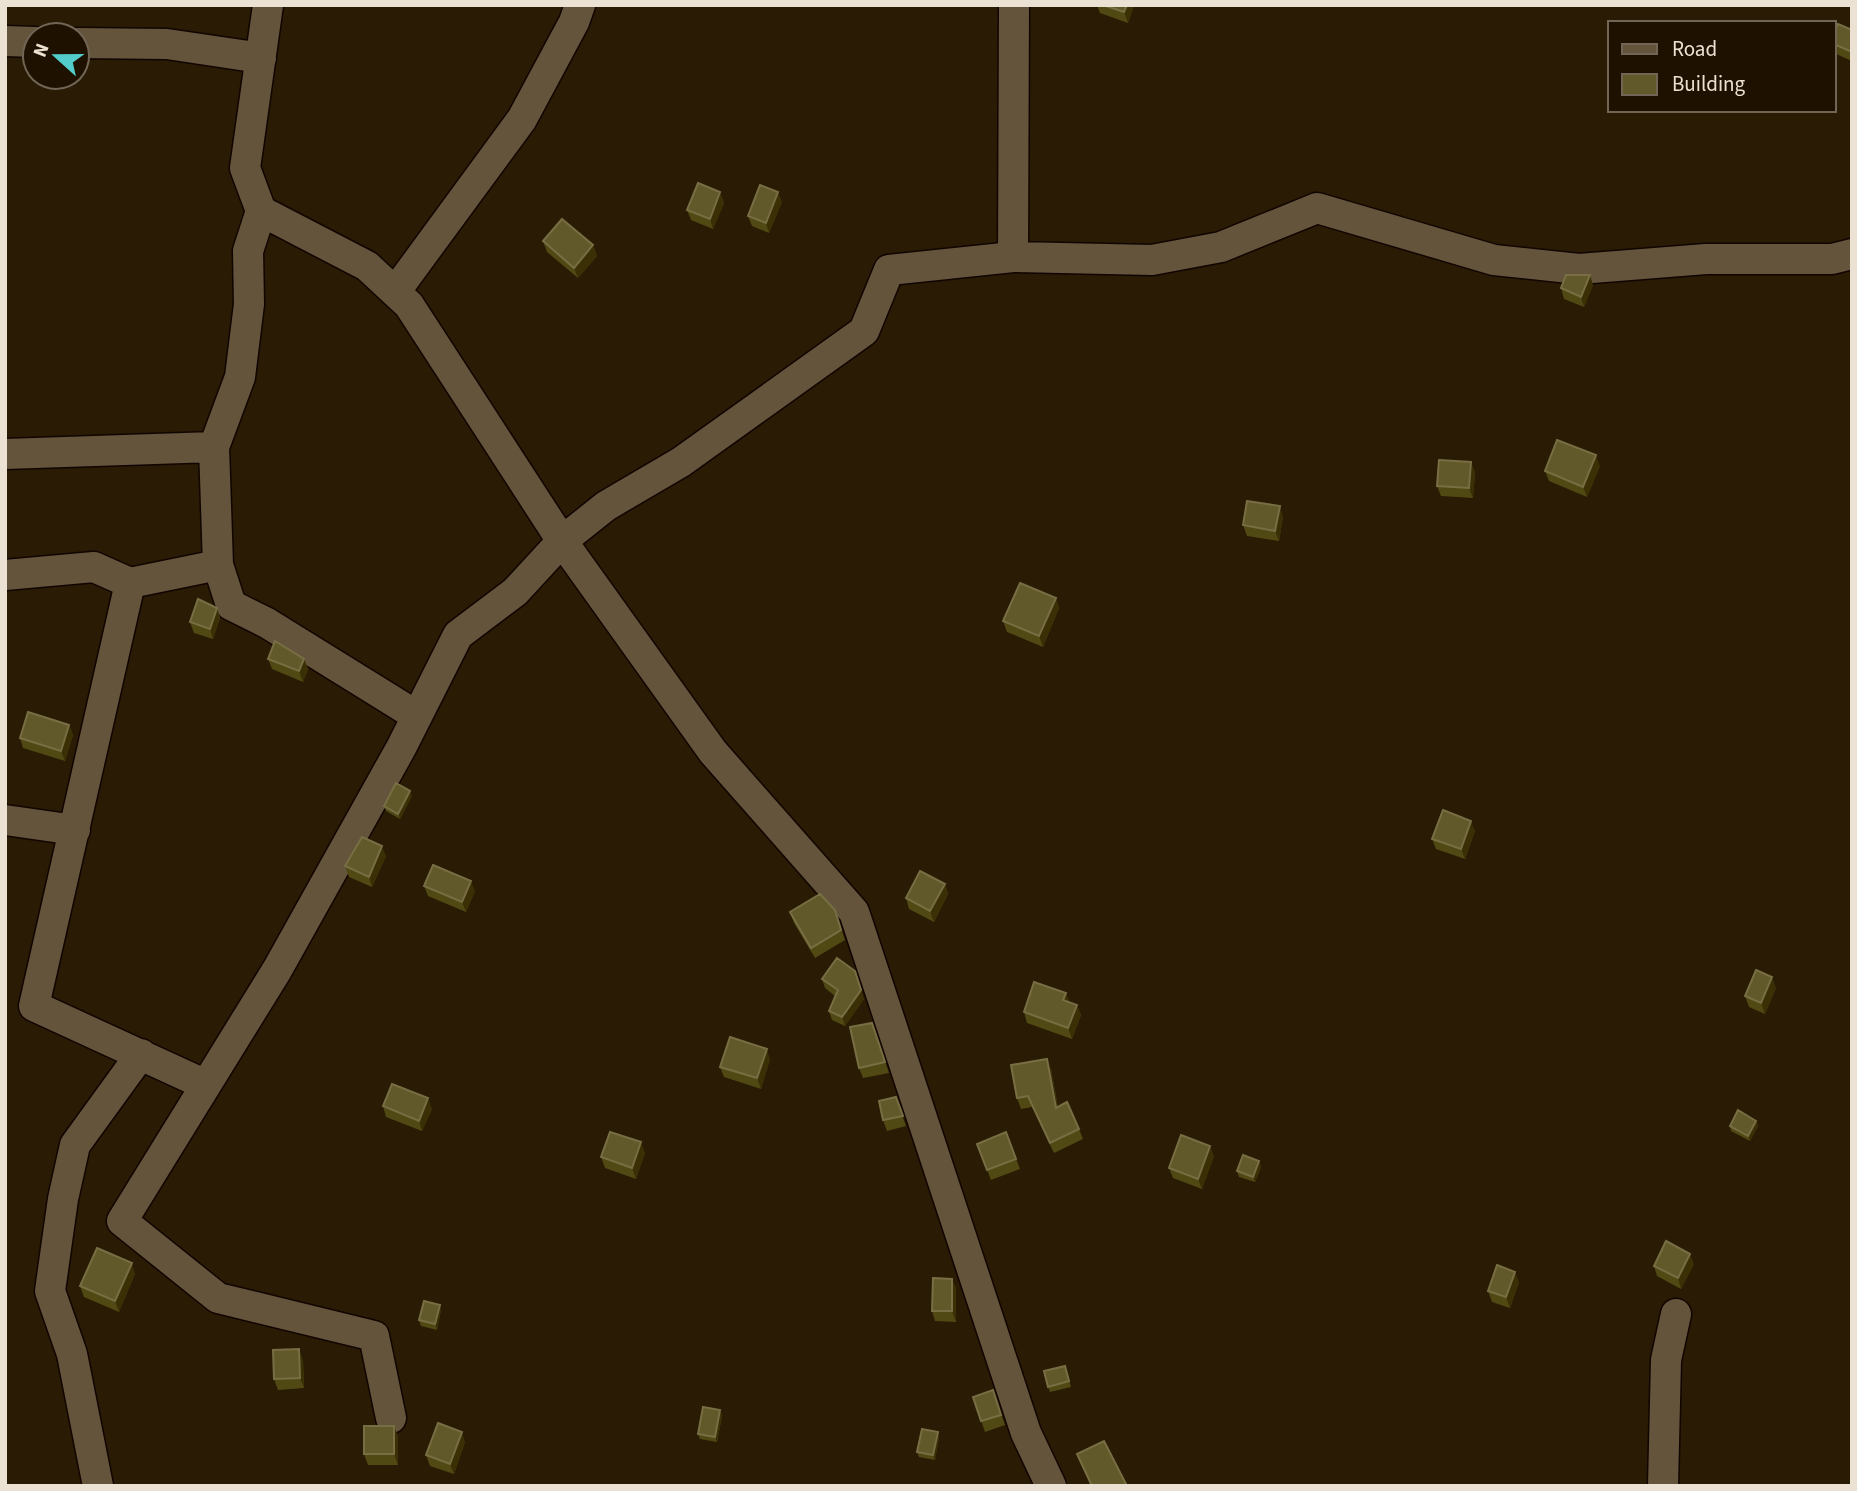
<svg xmlns="http://www.w3.org/2000/svg" width="1857" height="1491" font-family="'Source Sans 3',sans-serif">
<rect width="100%" height="100%" fill="#291b04"/>
<g fill="none" stroke-linecap="round" stroke-linejoin="round">
<!-- minor casing -->
<g stroke="#110500" stroke-width="33">
<path id="minor" d="M 268,5 L 245,168 L 261,211 L 367,266 L 409,305 L 562,541 L 713,752 L 854,912 L 1026,1433 L 1051,1486
M 5,41 L 35,42
M 77,43 L 167,44 L 261,58
M 261,211 L 248,251 L 249,304 L 240,377 L 214,447 L 218,565 L 231,605 L 267,623 L 417,716
M 1013,257 L 1014,5
M 395,292 L 522,119 L 574,22 L 580,5
M 5,454 L 214,447
M 5,575 L 94,567 L 130,583
M 5,820 L 75,830
M 206,1085 L 34,1006 L 130,583 L 218,565
M 391,1418 L 374,1336 L 218,1298 L 122,1221 L 277,970 L 401,748 L 458,635 L 515,592 L 562,541 L 606,506 L 681,462 L 864,331 L 889,270 L 1013,257 L 1152,260 L 1221,247 L 1317,208 L 1494,260 L 1579,269 L 1706,259 L 1832,259 L 1852,254
M 98,1486 L 72,1354 L 50,1291 L 63,1199 L 75,1145 L 141,1054
M 1663,1486 L 1666,1360 L 1676,1314"/>
</g>
<!-- minor -->
<use href="#minor" stroke="#64543c" stroke-width="30"/>
</g>
<!-- wall -->
<path fill="#514914" d="M 1097,5 L 1134,5 L 1128,23 L 1100,13 Z
M 1852,30 L 1852,61 L 1834,53 L 1834,33 Z
M 720,192 L 724,203 L 713,229 L 691,220 L 687,210 Z
M 782,202 L 769,233 L 752,226 L 748,216 Z
M 543,241 L 593,245 L 597,256 L 578,278 L 547,252 Z
M 1593,285 L 1584,307 L 1564,299 L 1561,288 Z
M 1471,462 L 1475,473 L 1473,498 L 1441,496 L 1437,486 Z
M 1600,466 L 1587,497 L 1549,481 L 1545,471 Z
M 1283,517 L 1279,541 L 1247,536 L 1243,525 Z
M 1056,598 L 1059,608 L 1043,647 L 1007,632 L 1003,621 Z
M 217,608 L 220,618 L 213,639 L 194,633 L 190,622 Z
M 268,659 L 304,659 L 308,669 L 303,682 L 272,669 Z
M 69,725 L 73,735 L 65,761 L 23,748 L 20,738 Z
M 412,796 L 400,819 L 386,811 L 384,806 Z
M 1475,831 L 1465,859 L 1436,849 L 1432,839 Z
M 386,856 L 372,887 L 349,877 L 345,866 Z
M 945,884 L 948,894 L 934,922 L 909,909 L 906,898 Z
M 424,886 L 475,891 L 466,912 L 428,896 Z
M 835,910 L 845,940 L 815,958 L 794,923 L 790,912 Z
M 822,979 L 864,999 L 845,1026 L 832,1020 L 829,1011 L 835,996 L 825,988 Z
M 1776,988 L 1765,1014 L 1749,1007 L 1745,996 Z
M 1066,993 L 1069,1002 L 1077,1005 L 1081,1015 L 1072,1039 L 1027,1023 L 1024,1012 Z
M 872,1023 L 889,1073 L 863,1078 L 859,1068 Z
M 770,1059 L 761,1089 L 724,1077 L 720,1067 Z
M 1051,1069 L 1058,1107 L 1079,1129 L 1083,1139 L 1054,1153 L 1032,1107 L 1021,1109 L 1017,1098 Z
M 896,1097 L 906,1126 L 887,1131 L 883,1120 Z
M 383,1106 L 432,1109 L 422,1131 L 386,1117 Z
M 1756,1121 L 1758,1126 L 1750,1141 L 1731,1131 L 1730,1126 Z
M 1006,1132 L 1020,1169 L 991,1180 L 977,1144 Z
M 645,1153 L 636,1179 L 605,1168 L 601,1157 Z
M 1214,1156 L 1202,1189 L 1173,1178 L 1169,1168 Z
M 1259,1161 L 1261,1167 L 1255,1182 L 1239,1177 L 1237,1171 Z
M 1694,1264 L 1681,1289 L 1657,1276 L 1654,1266 Z
M 135,1274 L 119,1312 L 84,1297 L 80,1286 Z
M 952,1279 L 956,1289 L 956,1322 L 935,1321 L 932,1311 Z
M 1519,1282 L 1510,1308 L 1492,1302 L 1488,1291 Z
M 441,1310 L 437,1330 L 421,1326 L 419,1320 Z
M 303,1360 L 304,1388 L 278,1390 L 274,1379 Z
M 1067,1371 L 1071,1387 L 1050,1392 L 1048,1387 Z
M 993,1390 L 1005,1425 L 985,1432 L 973,1397 Z
M 720,1410 L 722,1416 L 717,1442 L 700,1439 L 698,1434 Z
M 394,1426 L 398,1437 L 398,1465 L 368,1465 L 364,1454 Z
M 939,1437 L 935,1460 L 919,1457 L 917,1452 Z
M 465,1442 L 454,1474 L 430,1466 L 426,1455 Z
M 1077,1454 L 1127,1486 L 1091,1486 Z"/>
<!-- shaded-wall -->
<path fill="#3a2f05" d="M 1127,5 L 1134,6 L 1128,23 L 1124,12 Z
M 720,192 L 724,203 L 713,229 L 710,219 Z
M 778,192 L 782,202 L 769,233 L 766,223 Z
M 593,245 L 597,256 L 578,278 L 574,268 Z
M 1590,275 L 1593,285 L 1584,307 L 1581,297 Z
M 1596,455 L 1600,466 L 1587,497 L 1583,487 Z
M 1471,462 L 1475,473 L 1473,498 L 1469,488 Z
M 1280,506 L 1283,517 L 1279,541 L 1275,531 Z
M 1056,598 L 1059,608 L 1043,647 L 1039,636 Z
M 217,608 L 220,618 L 213,639 L 210,629 Z
M 304,659 L 308,669 L 303,682 L 299,671 Z
M 69,725 L 73,735 L 65,761 L 61,751 Z
M 410,791 L 412,796 L 400,819 L 398,814 Z
M 1471,821 L 1475,831 L 1465,859 L 1461,849 Z
M 382,846 L 386,856 L 372,887 L 369,877 Z
M 471,881 L 475,891 L 466,912 L 462,902 Z
M 945,884 L 948,894 L 934,922 L 930,911 Z
M 855,971 L 864,999 L 845,1026 L 842,1017 Z
M 1772,977 L 1776,988 L 1765,1014 L 1761,1003 Z
M 1066,993 L 1070,1004 L 1063,1000 Z
M 1077,1005 L 1081,1015 L 1072,1039 L 1068,1028 Z
M 767,1049 L 770,1059 L 761,1089 L 757,1078 Z
M 1047,1059 L 1051,1069 L 1060,1118 L 1056,1108 Z
M 428,1098 L 432,1109 L 422,1131 L 419,1121 Z
M 1756,1121 L 1758,1126 L 1750,1141 L 1748,1136 Z
M 641,1142 L 645,1153 L 636,1179 L 632,1168 Z
M 1210,1146 L 1214,1156 L 1202,1189 L 1198,1179 Z
M 1259,1161 L 1261,1167 L 1255,1182 L 1253,1177 Z
M 1690,1254 L 1694,1264 L 1681,1289 L 1678,1278 Z
M 132,1263 L 135,1274 L 119,1312 L 115,1301 Z
M 1515,1272 L 1519,1282 L 1510,1308 L 1506,1297 Z
M 952,1279 L 956,1289 L 956,1322 L 952,1311 Z
M 440,1305 L 441,1310 L 437,1330 L 435,1324 Z
M 299,1349 L 303,1360 L 304,1388 L 300,1378 Z
M 720,1410 L 722,1416 L 717,1442 L 715,1437 Z
M 394,1426 L 398,1437 L 398,1465 L 394,1454 Z
M 462,1432 L 465,1442 L 454,1474 L 450,1464 Z
M 938,1432 L 939,1437 L 935,1460 L 933,1455 Z"/>
<!-- building -->
<path fill="#615929" stroke="#776e44" stroke-width="2" d="M 1103,5 L 1127,5 L 1124,12 Z
M 1838,24 L 1852,30 L 1852,52 L 1834,44 L 1834,33 Z
M 698,183 L 720,192 L 710,219 L 687,210 Z
M 760,185 L 778,192 L 766,223 L 748,216 Z
M 562,219 L 593,245 L 574,268 L 543,241 Z
M 1566,275 L 1590,275 L 1581,297 L 1561,288 Z
M 1557,440 L 1596,455 L 1583,487 L 1545,471 Z
M 1439,460 L 1471,462 L 1469,488 L 1437,486 Z
M 1247,501 L 1280,506 L 1275,531 L 1243,525 Z
M 1020,583 L 1056,598 L 1039,636 L 1003,621 Z
M 198,599 L 217,608 L 210,629 L 190,622 Z
M 275,641 L 304,659 L 299,671 L 268,659 Z
M 28,712 L 69,725 L 61,751 L 20,738 Z
M 396,783 L 410,791 L 398,814 L 384,806 Z
M 1443,810 L 1471,821 L 1461,849 L 1432,839 Z
M 362,837 L 382,846 L 369,877 L 345,866 Z
M 433,865 L 471,881 L 462,902 L 424,886 Z
M 920,871 L 945,884 L 930,911 L 906,898 Z
M 820,894 L 835,910 L 841,930 L 811,948 L 790,912 Z
M 837,958 L 855,971 L 861,990 L 842,1017 L 829,1011 L 838,990 L 822,979 Z
M 1756,970 L 1772,977 L 1761,1003 L 1745,996 Z
M 1034,982 L 1066,993 L 1063,1000 L 1077,1005 L 1068,1028 L 1024,1012 Z
M 872,1023 L 885,1062 L 859,1068 L 850,1027 Z
M 730,1037 L 767,1049 L 757,1078 L 720,1067 Z
M 1047,1059 L 1056,1108 L 1067,1102 L 1079,1129 L 1050,1143 L 1028,1096 L 1017,1098 L 1011,1065 Z
M 392,1084 L 428,1098 L 419,1121 L 383,1106 Z
M 896,1097 L 903,1116 L 883,1120 L 879,1101 Z
M 1738,1110 L 1756,1121 L 1748,1136 L 1730,1126 Z
M 610,1132 L 641,1142 L 632,1168 L 601,1157 Z
M 1006,1132 L 1016,1159 L 987,1170 L 977,1144 Z
M 1181,1135 L 1210,1146 L 1198,1179 L 1169,1168 Z
M 1243,1155 L 1259,1161 L 1253,1177 L 1237,1171 Z
M 1666,1241 L 1690,1254 L 1678,1278 L 1654,1266 Z
M 97,1248 L 132,1263 L 115,1301 L 80,1286 Z
M 1497,1265 L 1515,1272 L 1506,1297 L 1488,1291 Z
M 933,1278 L 952,1279 L 952,1311 L 932,1311 Z
M 424,1301 L 440,1305 L 435,1324 L 419,1320 Z
M 299,1349 L 300,1378 L 274,1379 L 273,1350 Z
M 1065,1366 L 1069,1381 L 1048,1387 L 1044,1371 Z
M 993,1390 L 1001,1415 L 981,1421 L 973,1397 Z
M 703,1407 L 720,1410 L 715,1437 L 698,1434 Z
M 438,1423 L 462,1432 L 450,1464 L 426,1455 Z
M 364,1426 L 394,1426 L 394,1454 L 364,1454 Z
M 922,1429 L 938,1432 L 933,1455 L 917,1452 Z
M 1104,1441 L 1127,1486 L 1092,1486 L 1077,1454 Z"/>
<!-- border -->
<rect width="1857" height="1491" fill="none" stroke="#ebe2d4" stroke-width="14"/>
<!-- legend -->
<rect x="1608" y="21" width="228" height="91" fill="#1f1100" stroke="#716555" stroke-width="2"/>
<rect x="1622" y="44" width="35" height="10" fill="#64543c" stroke="#716555" stroke-width="2"/>
<text x="1672" y="56" font-size="21" fill="#ebe2d4">Road</text>
<rect x="1622" y="74" width="35" height="21" fill="#615929" stroke="#716555" stroke-width="2"/>
<text x="1672" y="91" font-size="21" fill="#ebe2d4">Building</text>
<!-- north arrow -->
<g transform="translate(56 56) rotate(291)"><circle r="33" fill="#1f1100" stroke="#716555" stroke-width="2"/>
<path d="M0-5L12 26L0 18L-12 26Z" fill="#52cdcc"/>
<text y="-10" font-size="19" font-weight="bold" text-anchor="middle" fill="#ebe2d4">N</text>
</g>
</svg>
